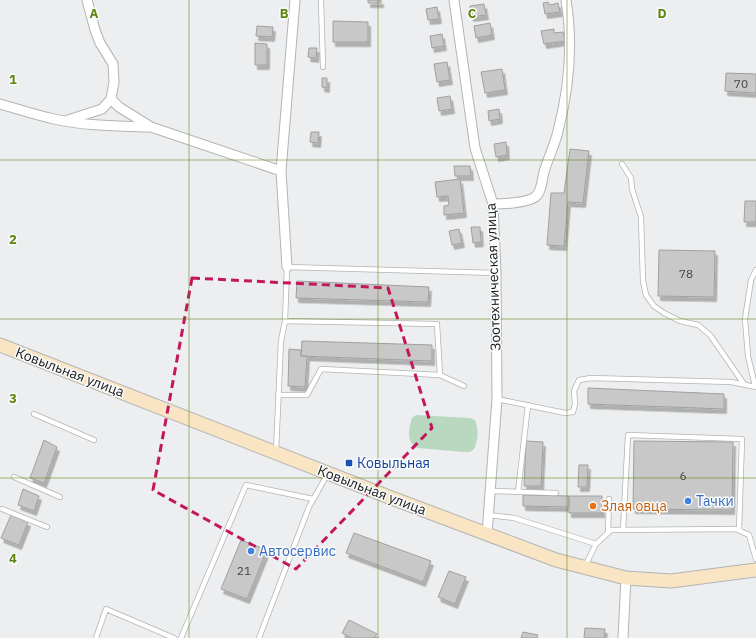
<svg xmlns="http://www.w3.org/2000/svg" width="756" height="638" font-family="'IBM Plex Sans',sans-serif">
<defs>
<filter id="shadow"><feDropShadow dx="2.5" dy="4.5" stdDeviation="0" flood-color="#0004"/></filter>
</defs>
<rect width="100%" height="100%" fill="#edeeef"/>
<!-- green -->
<path fill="#b8d8bf" d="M 416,415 L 470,418 L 475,420 C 479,430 478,440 474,449 L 470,452 L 464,452 L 418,448 C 405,443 409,428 412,418 Z"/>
<!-- building -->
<path fill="#c9c8c9" stroke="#a09fa1" filter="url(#shadow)" d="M 368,0 L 381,0 L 381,3 L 368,3 Z
M 548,2 L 550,5 L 558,3 L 560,12 L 545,14 L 543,3 Z
M 484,4 L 486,15 L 471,17 L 470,6 Z
M 437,7 L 439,19 L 428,20 L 426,9 Z
M 333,21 L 368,22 L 368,42 L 333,42 Z
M 490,23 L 492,35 L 476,38 L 474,26 Z
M 257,26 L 273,27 L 272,37 L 256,36 Z
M 554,29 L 554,33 L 563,32 L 565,41 L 544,44 L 541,31 Z
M 442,34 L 444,46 L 432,48 L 430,36 Z
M 255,43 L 267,44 L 267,65 L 255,65 Z
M 309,48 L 317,48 L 316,58 L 308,57 Z
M 447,62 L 450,80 L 437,82 L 434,64 Z
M 502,69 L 505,90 L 485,93 L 481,72 Z
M 726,73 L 756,74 L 756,93 L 725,91 Z
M 322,78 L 327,78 L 327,88 L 322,87 Z
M 450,96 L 452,109 L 439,111 L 437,98 Z
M 499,109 L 500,119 L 489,121 L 488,111 Z
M 311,132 L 319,132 L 318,143 L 310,142 Z
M 506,142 L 507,155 L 496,157 L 494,144 Z
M 570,149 L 589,151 L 583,203 L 568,202 L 564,246 L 547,245 L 551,193 L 564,193 Z
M 454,166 L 470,166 L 471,176 L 455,176 Z
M 460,179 L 464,213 L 444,215 L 444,206 L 449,205 L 448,196 L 437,197 L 435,182 Z
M 745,201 L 756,201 L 756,222 L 744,222 Z
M 471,227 L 480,227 L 481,242 L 473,243 Z
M 459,229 L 462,243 L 452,245 L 449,231 Z
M 659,250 L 715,251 L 714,297 L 658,296 Z
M 297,281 L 429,287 L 428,302 L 296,298 Z
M 302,341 L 432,345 L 432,361 L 301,356 Z
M 289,349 L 301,350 L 301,356 L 307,356 L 305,387 L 288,386 Z
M 588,388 L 724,394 L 724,409 L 588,404 Z
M 44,440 L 57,447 L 44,483 L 30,478 Z
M 526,441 L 543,442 L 541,486 L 524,486 Z
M 634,441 L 733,442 L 732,510 L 633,509 Z
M 579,465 L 588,465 L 587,487 L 578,487 Z
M 23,489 L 39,496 L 34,511 L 18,505 Z
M 523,495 L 569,496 L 569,507 L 523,506 Z
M 569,496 L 602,496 L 602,513 L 569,513 Z
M 11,515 L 28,522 L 19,545 L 1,538 Z
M 354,533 L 431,561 L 423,582 L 346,553 Z
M 241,540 L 267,550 L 247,599 L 221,589 Z
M 449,571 L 466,577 L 455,604 L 438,597 Z
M 349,620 L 377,634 L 374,638 L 352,638 L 342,633 Z
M 585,628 L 605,629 L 604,638 L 584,638 Z
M 523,632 L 538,635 L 537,638 L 521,638 Z"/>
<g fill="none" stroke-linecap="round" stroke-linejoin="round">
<!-- lane casing -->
<g stroke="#b2b4b5" stroke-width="6">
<path id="lane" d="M 321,0 L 323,67
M 622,164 L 631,178 L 632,189 L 641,217 L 643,281 L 646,295 L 654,306 L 664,313 L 680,321 L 698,325 L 710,335 L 744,384
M 285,321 L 437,324 L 440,375 L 464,386
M 755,386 L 748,356 L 745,319 L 751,280 L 756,270
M 278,395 L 307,395 L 321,369 L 440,375
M 497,399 L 565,413 L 573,412 L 575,404 L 574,391 L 579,380 L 591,378 L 731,382 L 756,387
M 34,414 L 94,440
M 276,451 L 281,341 L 285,321 L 287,267 L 496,273
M 14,477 L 60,497
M 490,491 L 556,493
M 518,492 L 528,405
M 2,509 L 47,527
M 488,515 L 514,518 L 596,544
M 623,530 L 628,435 L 742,439 L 739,530
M 608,533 L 609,499
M 585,566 L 596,544 L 611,530 L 736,529 L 749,535 L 756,559
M 96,638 L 106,609 L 174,638
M 181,638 L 246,485 L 313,499
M 259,638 L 309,507 L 327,475"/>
</g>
<!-- street casing -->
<g stroke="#b2b4b5" stroke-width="11">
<path id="street" d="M 87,0 L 95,30 L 100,43 L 113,64 L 114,82 L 111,99 L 119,107 L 151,127 L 281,171
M 454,0 L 475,148 L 493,204 L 496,273 L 497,399 L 487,534
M 0,104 C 18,109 36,115 54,119 C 85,126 118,126 150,127
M 68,120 L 102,109 L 111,99
M 493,204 C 502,204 527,203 535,197 C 542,192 542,179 544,172 C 548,158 555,145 558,131 C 569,89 573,43 566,0
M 287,267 L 281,171 L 295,0
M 623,638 L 626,578"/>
</g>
<!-- secondary casing -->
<g stroke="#b2b4b5" stroke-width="15">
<path id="secondary" d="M 0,345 L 389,497 L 556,560 L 626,578 L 671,581 L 756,570"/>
</g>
<!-- lane -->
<use href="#lane" stroke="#fff" stroke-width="4.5"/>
<!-- street -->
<use href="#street" stroke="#fff" stroke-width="9"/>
<!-- secondary -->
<use href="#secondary" stroke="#f9e5c3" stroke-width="13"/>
</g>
<!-- marked area -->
<path fill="none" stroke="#c2185b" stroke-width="3" stroke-dasharray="8 5" stroke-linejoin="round" d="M 192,278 L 388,288 L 432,428 L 296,569 L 153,490 Z"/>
<!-- grid -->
<path fill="none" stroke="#5d850d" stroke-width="1" stroke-opacity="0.55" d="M 189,0 L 189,638M 378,0 L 378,638M 567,0 L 567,638M 0,160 L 756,160M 0,319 L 756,319M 0,478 L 756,478"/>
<!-- markers -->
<rect fill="#1a4fb4" stroke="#fafbfd" stroke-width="1.5" x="345" y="459" width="8" height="8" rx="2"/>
<g fill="#3f7fe0" stroke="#fafbfd" stroke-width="1.5">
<circle cx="688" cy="501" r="4"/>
<circle cx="251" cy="551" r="4"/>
</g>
<circle fill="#e8710a" stroke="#fafbfd" stroke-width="1.5" cx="593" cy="506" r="4"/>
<g text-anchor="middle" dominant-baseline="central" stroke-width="3" stroke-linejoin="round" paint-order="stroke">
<!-- number labels -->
<g font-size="12" fill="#464646">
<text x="741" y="83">70</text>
<text x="686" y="273">78</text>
<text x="683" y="475">6</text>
<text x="244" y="570">21</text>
</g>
<!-- street labels -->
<g font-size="14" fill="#1a1b1b" stroke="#fafbfd">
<text transform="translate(493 277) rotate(-92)">Зоотехническая улица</text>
<text transform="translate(70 372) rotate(21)">Ковыльная улица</text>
<text transform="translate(372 490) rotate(21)">Ковыльная улица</text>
</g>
<!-- transit labels -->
<g font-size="14" fill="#164399" stroke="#fafbfd" text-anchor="start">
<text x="357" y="463">Ковыльная</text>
</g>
<!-- shop labels -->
<g font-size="14" fill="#366cbe" stroke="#fafbfd" text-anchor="start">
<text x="696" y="501">Тачки</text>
<text x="259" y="551">Автосервис</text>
</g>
<!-- food labels -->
<g font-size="14" fill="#c56008" stroke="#fafbfd" text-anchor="start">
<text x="601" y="506">Злая овца</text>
</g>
</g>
<g font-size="13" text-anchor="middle" font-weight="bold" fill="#5d850d" stroke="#fafbfd" stroke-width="3" stroke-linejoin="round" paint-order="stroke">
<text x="94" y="18">A</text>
<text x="284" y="18">B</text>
<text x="472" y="18">C</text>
<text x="662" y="18">D</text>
<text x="13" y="84">1</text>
<text x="13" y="244">2</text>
<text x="13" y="403">3</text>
<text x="13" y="563">4</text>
</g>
</svg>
